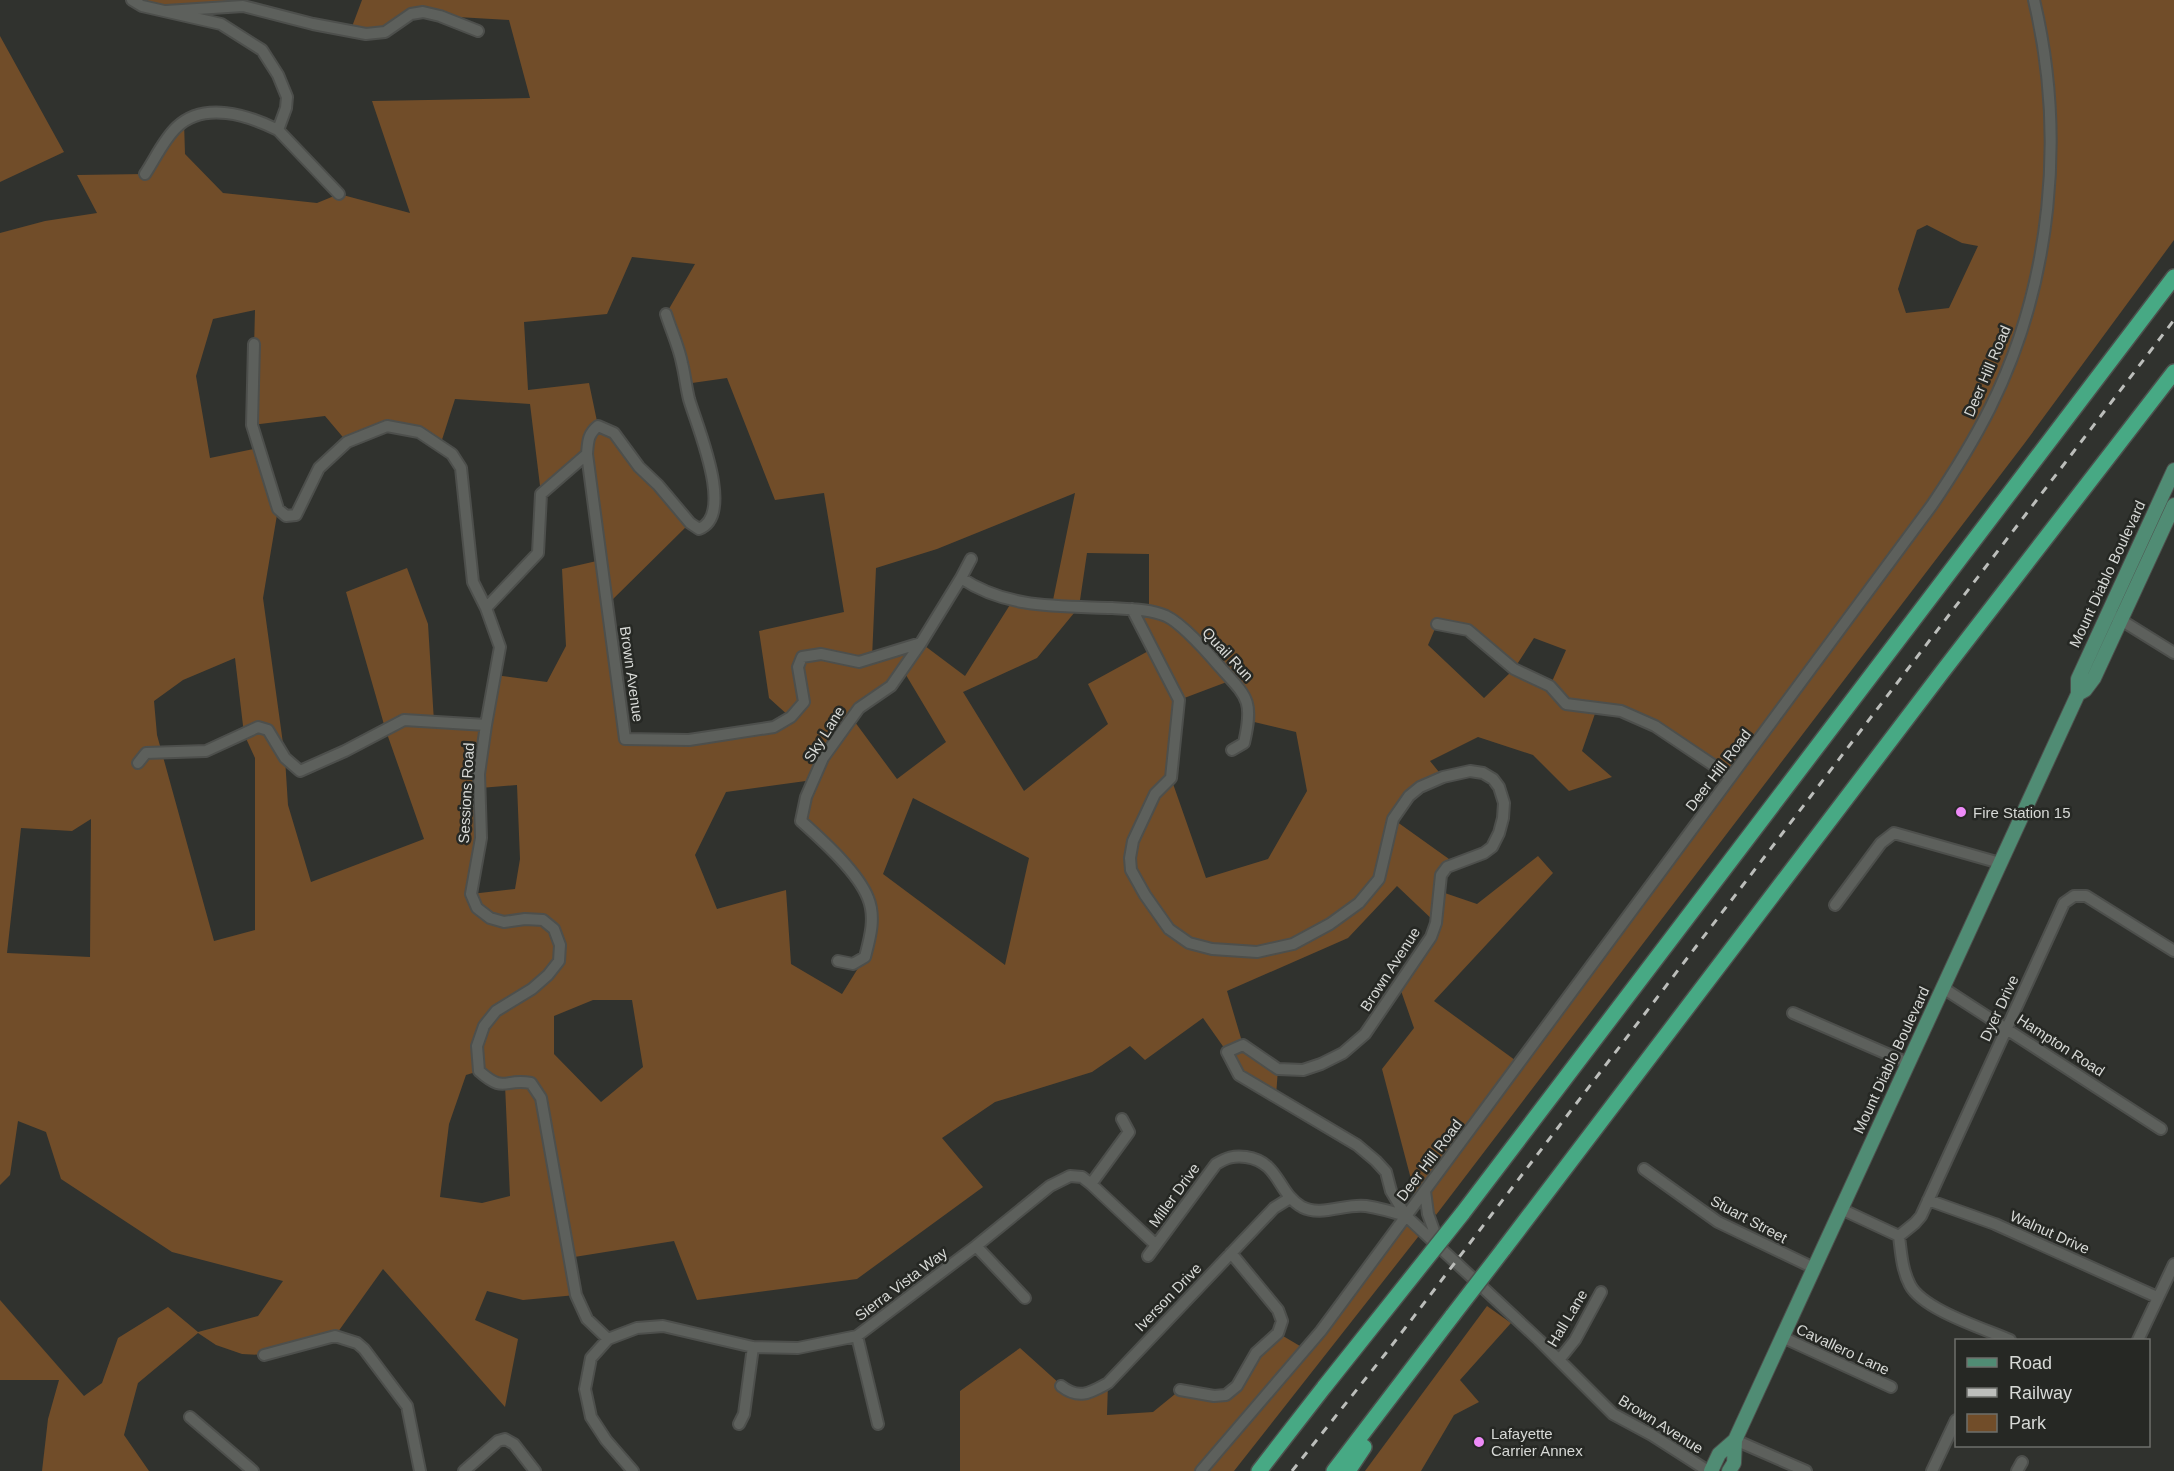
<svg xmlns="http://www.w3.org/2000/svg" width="2174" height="1471" font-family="Helvetica,sans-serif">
<rect width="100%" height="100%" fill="#30322e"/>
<!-- green -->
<path fill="#714d29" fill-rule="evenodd" d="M 132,0 L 242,0 L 166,11 Z
M 362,0 L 2174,0 L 2174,240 L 2024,444 L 1436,1215 L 1431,1208 L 1417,1202 L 1382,1069 L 1414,1028 L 1399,985 L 1436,923 L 1397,886 L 1348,938 L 1227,991 L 1243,1045 L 1278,1069 L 1276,1096 L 1239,1075 L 1227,1052 L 1203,1018 L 1145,1060 L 1130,1046 L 1092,1072 L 995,1102 L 942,1138 L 983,1187 L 857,1279 L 697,1300 L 674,1241 L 568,1258 L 576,1295 L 523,1300 L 487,1291 L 475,1320 L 518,1339 L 505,1407 L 383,1269 L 335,1336 L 264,1355 L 242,1354 L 216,1345 L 198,1333 L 138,1383 L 124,1435 L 149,1471 L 42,1471 L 48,1419 L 59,1380 L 0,1380 L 0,1300 L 84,1396 L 102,1383 L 118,1338 L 168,1307 L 198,1332 L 258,1316 L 283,1281 L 172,1252 L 61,1179 L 46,1132 L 18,1121 L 10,1175 L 0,1185 L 0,233 L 45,221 L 97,213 L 77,175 L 145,174 L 184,122 L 185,154 L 223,193 L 317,203 L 339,194 L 410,213 L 372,101 L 530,98 L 509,20 L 440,16 L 423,12 L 385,32 L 350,32 ZM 1927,225 L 1962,243 L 1978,246 L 1949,308 L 1906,313 L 1898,289 L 1917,230 ZM 632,257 L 695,264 L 666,314 L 685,384 L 727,378 L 775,500 L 824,493 L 844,612 L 759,631 L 769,698 L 790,717 L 774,727 L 689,740 L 625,738 L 607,605 L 690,523 L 614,433 L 598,426 L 589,383 L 528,390 L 524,322 L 607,314 ZM 255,310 L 252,425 L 325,416 L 347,442 L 387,426 L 419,432 L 440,446 L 455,399 L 530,404 L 541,494 L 587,454 L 601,560 L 562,569 L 566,646 L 547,682 L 495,675 L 486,725 L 434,722 L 428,624 L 407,568 L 346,592 L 385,728 L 424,839 L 311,882 L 288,805 L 285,758 L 263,598 L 278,509 L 259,448 L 210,458 L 196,376 L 213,319 ZM 1075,493 L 1052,605 L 1013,600 L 965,676 L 921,643 L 872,658 L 876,568 L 937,549 ZM 1087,553 L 1149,554 L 1149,612 L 1132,609 L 1152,649 L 1088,684 L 1108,724 L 1024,791 L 963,692 L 1037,658 L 1079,607 ZM 1437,624 L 1468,630 L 1514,669 L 1484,698 L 1428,645 ZM 1534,638 L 1566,650 L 1550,686 L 1514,669 ZM 235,658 L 244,734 L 255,758 L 255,930 L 214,941 L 157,735 L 154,701 L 183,680 ZM 903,670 L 946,742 L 897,779 L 852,718 ZM 1232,680 L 1250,721 L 1296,732 L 1307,791 L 1268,859 L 1206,878 L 1171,778 L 1179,700 ZM 1597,708 L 1655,726 L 1731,777 L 1519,1063 L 1434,1001 L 1553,873 L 1538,856 L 1477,904 L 1439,891 L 1447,867 L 1456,864 L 1393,819 L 1420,787 L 1443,777 L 1430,761 L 1478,737 L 1533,755 L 1569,791 L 1612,777 L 1582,751 ZM 813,780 L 801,821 L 868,898 L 865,957 L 842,994 L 791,964 L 786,890 L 717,909 L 695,855 L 726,792 ZM 517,785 L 520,859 L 515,889 L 471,894 L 481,838 L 480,788 ZM 913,798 L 1029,858 L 1005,965 L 883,874 ZM 91,819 L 90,957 L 7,953 L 21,828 L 72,831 ZM 593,1000 L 632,1000 L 643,1067 L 601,1102 L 554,1054 L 554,1016 ZM 479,1071 L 505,1085 L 510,1196 L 482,1203 L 440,1197 L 449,1124 L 466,1075 Z
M 0,36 L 64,152 L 0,182 Z
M 1406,1216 L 1417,1226 L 1418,1237 L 1234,1471 L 960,1471 L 960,1391 L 1020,1348 L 1070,1393 L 1108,1383 L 1107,1415 L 1153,1412 L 1180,1390 L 1226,1395 L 1278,1333 L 1305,1349 Z
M 1487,1306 L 1511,1323 L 1460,1380 L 1479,1402 L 1454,1415 L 1421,1471 L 1365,1471 Z"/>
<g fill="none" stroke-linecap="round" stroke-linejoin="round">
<!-- minor casing -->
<g stroke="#4d4f4c" stroke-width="14">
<path id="minor" d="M 132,0 L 142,6 L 221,24 L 262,50 L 278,75 L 287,97 L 286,108 L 278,130
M 166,11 L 243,6 L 313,24 L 366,34 L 385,32 L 411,14 L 423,12 L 440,16 L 478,31
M 145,174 C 155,159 164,139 177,127 C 204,101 248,115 278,130 L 339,194
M 666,314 C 671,330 679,347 682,363 C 685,375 686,387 689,399 C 696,424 736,515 699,529 L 690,523 L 658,485 L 639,467 L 614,433 L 598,426 C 588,434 588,441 587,454 L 625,739 L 689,740 L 774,727 L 791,717 L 804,702 L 798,667 L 802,657 L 821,654 L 859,662 L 921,643
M 254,344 L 252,425 L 278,509 L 286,516 L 296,515 L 319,468 L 347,442 L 387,426 L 419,432 L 452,454 L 461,468 L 473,582 L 486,608 L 500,647 L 486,725 L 479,774 L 481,838 L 471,894 L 477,908 L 490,918 L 504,922 L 525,919 L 543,920 L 554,929 L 560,945 L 559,961 L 548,975 L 532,989 L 496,1011 L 484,1026 L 477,1046 L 479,1071 C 505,1094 503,1078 531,1083 L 541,1098 L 576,1295 L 587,1319 L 608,1339
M 961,578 L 971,559
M 486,608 L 538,553 L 541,494 L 587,454
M 1132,609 L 1179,700 L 1171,778 L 1155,794 L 1133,841 L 1130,858 L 1131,870 L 1145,895 L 1169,929 L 1189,943 L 1212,949 L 1257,952 L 1293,944 L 1330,924 L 1359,903 L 1379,879 L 1393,819 L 1409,796 L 1420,787 L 1443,777 L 1470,771 L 1483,773 L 1493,779 L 1499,787 L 1504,803 L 1503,818 L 1499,833 L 1492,847 L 1484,853 L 1447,867 L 1441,875 L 1436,923 L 1431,937 L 1365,1034 L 1343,1053 L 1321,1064 L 1303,1070 L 1278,1069 L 1243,1045 L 1227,1052 L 1239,1075 L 1357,1145 L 1376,1161 L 1386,1172 L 1391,1191 L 1406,1216 L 1539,1340 L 1613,1414 L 1652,1435 L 1708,1471
M 2116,617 L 2174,653
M 1437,624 L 1468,630 L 1514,669 L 1550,686 L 1566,704 L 1621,711 L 1655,726 L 1731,777
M 138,763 L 146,753 L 206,751 L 258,727 L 268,730 L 285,758 L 300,771 L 345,751 L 404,720 L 486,725
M 1835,905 L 1881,843 L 1894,833 L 2000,863
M 838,961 L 853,964 L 865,957 C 870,938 876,917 868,898 C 858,872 822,840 801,821 L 806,797 L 823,758 L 859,708 L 891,686 L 921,643 L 961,578 C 1007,609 1059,606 1112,608 C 1129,609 1150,609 1166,616 C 1183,624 1207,652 1220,667 C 1247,697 1254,700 1244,743 L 1232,750
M 1943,988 L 2161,1129
M 1793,1013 L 1908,1063
M 1644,1169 L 1718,1222 L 1814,1268
M 1091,1184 L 1129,1132 L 1122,1119
M 1425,1191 L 1428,1214 L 1438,1242
M 1928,1200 L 1995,1224 L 2157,1297
M 1841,1209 L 1899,1236 C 1901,1252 1902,1270 1910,1285 C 1923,1310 1985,1329 2010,1340
M 1899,1236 L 1915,1223 L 1921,1216 L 2064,903 L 2074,896 L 2086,896 L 2174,951
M 976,1246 L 1025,1298
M 1148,1256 L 1216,1164 C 1226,1158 1234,1155 1246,1157 C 1280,1162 1277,1193 1302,1207 C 1321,1217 1346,1203 1366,1206 C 1379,1208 1393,1212 1406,1216
M 857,1336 L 878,1424
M 1782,1337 L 1891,1387
M 2138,1340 L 2174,1264
M 264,1355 L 335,1336 L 357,1343 L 364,1349 L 407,1406 L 420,1471
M 1559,1360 L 1575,1340 L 1601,1292
M 1061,1386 C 1079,1400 1090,1393 1108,1383 L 1274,1208 L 1290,1198
M 1180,1390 L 1214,1396 L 1226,1395 L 1237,1386 L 1256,1353 L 1278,1333 L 1282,1321 L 1278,1310 L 1231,1253
M 190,1417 L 253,1471
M 739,1424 L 744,1414 L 753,1347
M 1735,1440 L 1806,1471
M 464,1471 L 498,1441 L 505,1439 L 514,1444 L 535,1471
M 633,1471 L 606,1440 L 591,1417 L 585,1389 L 591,1358 L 608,1339 L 637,1328 L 663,1326 L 753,1347 L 798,1348 L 857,1336 L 976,1246 L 1050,1186 L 1070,1176 L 1082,1177 L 1091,1184 L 1156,1245
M 1201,1471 L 1321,1331 L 1932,505 C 1953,474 1973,442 1990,408 C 2052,284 2066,134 2034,0
M 1932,1471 L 1956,1420
M 2017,1471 L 2022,1462"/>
</g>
<!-- major casing -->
<g stroke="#4d4f4c" stroke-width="16">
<path id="major" d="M 2078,694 L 2085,690 L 2094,678 L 2174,505
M 1711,1471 L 1719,1454 L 1735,1440
M 1729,1471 L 1734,1463 L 1735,1440 L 2078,694 L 2078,679 L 2174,470"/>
</g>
<!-- highway casing -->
<g stroke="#4d4f4c" stroke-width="18">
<path id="highway" d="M 1462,1214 L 2174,277
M 1503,1250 L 1943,671 L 2174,372
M 1259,1471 L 1325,1386
M 1334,1471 L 1453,1315
M 1348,1471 L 1364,1447"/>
</g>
<!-- minor -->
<use href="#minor" stroke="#5d605c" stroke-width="10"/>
<!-- major -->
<use href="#major" stroke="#508c74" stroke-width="14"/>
<!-- highway -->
<use href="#highway" stroke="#47a984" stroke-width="15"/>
<!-- rail -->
<path stroke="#bcbebb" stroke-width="3" stroke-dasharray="8 8" stroke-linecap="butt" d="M 1292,1471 L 1386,1353 L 2174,320"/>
<!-- highway-bridge casing -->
<g stroke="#4d4f4c" stroke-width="18" stroke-linecap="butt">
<path id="highway-bridge" d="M 1453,1315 L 1503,1250
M 1325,1386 L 1462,1214"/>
</g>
<!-- highway-bridge -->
<use href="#highway-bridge" stroke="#47a984" stroke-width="15"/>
</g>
<!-- markers -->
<g fill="#ee8bf8" stroke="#262824" stroke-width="2">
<circle cx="1961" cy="812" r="6"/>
<circle cx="1479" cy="1442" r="6"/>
</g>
<g text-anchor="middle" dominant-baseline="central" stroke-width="5" stroke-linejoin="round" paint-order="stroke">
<!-- street labels -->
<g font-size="15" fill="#d7d9d6" stroke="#262824">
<text transform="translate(1987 371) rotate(-67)">Deer Hill Road</text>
<text transform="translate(2107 574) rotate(-65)">Mount Diablo Boulevard</text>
<text transform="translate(1228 654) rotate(47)">Quail Run</text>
<text transform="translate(632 674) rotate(82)">Brown Avenue</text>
<text transform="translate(824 734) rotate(-58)">Sky Lane</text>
<text transform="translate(1718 770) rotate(-53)">Deer Hill Road</text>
<text transform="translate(466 793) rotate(-87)">Sessions Road</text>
<text transform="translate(1390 969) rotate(-57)">Brown Avenue</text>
<text transform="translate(1999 1008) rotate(-65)">Dyer Drive</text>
<text transform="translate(2061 1045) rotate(33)">Hampton Road</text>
<text transform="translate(1891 1060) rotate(-65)">Mount Diablo Boulevard</text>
<text transform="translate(1429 1160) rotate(-53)">Deer Hill Road</text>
<text transform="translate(1174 1195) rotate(-54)">Miller Drive</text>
<text transform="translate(1749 1219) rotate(28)">Stuart Street</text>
<text transform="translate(2050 1232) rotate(24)">Walnut Drive</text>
<text transform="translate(901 1284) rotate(-37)">Sierra Vista Way</text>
<text transform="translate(1168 1297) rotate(-46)">Iverson Drive</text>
<text transform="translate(1567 1318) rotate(-59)">Hall Lane</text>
<text transform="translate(1843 1349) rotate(25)">Cavallero Lane</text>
<text transform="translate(1661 1424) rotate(32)">Brown Avenue</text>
</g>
<!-- poi labels -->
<g font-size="15" fill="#d7d9d6" stroke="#262824" text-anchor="start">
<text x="1973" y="812">Fire Station 15</text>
<text x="1491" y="1433">Lafayette<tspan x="1491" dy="17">Carrier Annex</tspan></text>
</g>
</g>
<!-- legend -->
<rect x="1955" y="1339" width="195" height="108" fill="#262824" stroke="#6d6f6b" stroke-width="1.5"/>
<rect x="1967" y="1358" width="30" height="9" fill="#508c74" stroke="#6d6f6b" stroke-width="1.5"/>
<text x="2009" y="1369" font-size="18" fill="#d7d9d6">Road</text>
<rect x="1967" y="1388" width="30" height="9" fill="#bcbebb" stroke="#6d6f6b" stroke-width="1.5"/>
<text x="2009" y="1399" font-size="18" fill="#d7d9d6">Railway</text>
<rect x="1967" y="1414" width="30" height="18" fill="#714d29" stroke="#6d6f6b" stroke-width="1.5"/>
<text x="2009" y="1429" font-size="18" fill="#d7d9d6">Park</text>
</svg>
